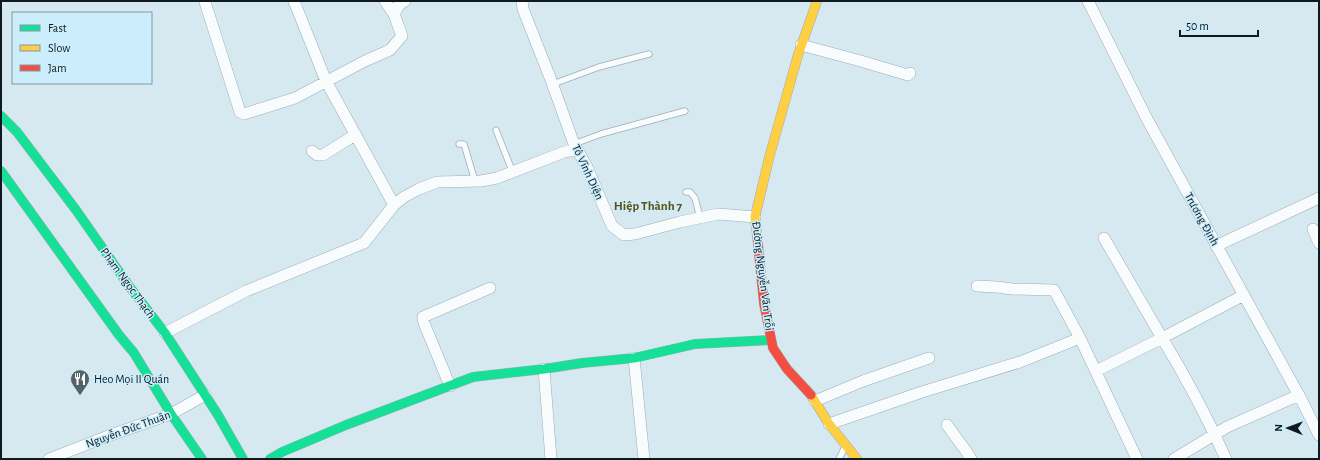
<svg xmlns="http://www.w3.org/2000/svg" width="1320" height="460" font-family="'Alegreya Sans',sans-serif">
<rect width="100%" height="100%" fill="#d6e9f0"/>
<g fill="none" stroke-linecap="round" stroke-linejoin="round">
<!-- lane casing -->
<g stroke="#9eacb2" stroke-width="7">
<path id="lane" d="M 553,84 L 599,67 L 649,54
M 496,130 L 513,173
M 459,144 L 464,144 L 475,181
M 574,144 L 601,134 L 685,111
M 686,192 L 690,192 L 695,198 L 700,218
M 839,459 L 845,447"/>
</g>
<!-- street casing -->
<g stroke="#9eacb2" stroke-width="12">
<path id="street" d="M 294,1 L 326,81 L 394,205
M 385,1 L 394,14
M 522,1 L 523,9 L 551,80 L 574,144 L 587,167 L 612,226 L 624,235 L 635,234 L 680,222 L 718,214 L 755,217
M 1088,1 L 1147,119 L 1302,401 L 1319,435
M 205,2 L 240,112 L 244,114 L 295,98 L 365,61 L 390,50 L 402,36 L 394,14 L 399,5 L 405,1
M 801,45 L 857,60 L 908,75 L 910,73
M 312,151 L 317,155 L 323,155 L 355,135
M 1313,229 L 1319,243
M 1104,238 L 1162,338 L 1244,295
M 1216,246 L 1319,198
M 977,286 L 997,287 L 1012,289 L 1054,290 L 1080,338 L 1137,459
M 165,333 L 246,291 L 364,243 L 394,205 L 404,197 L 419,189 L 437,182 L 481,181 L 497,178 L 564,152 L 576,150
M 634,358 L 644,459
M 544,369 L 551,459
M 1096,371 L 1162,338 C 1186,377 1207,417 1226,459
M 450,386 L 424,323 L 423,317 L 490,288
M 815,401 L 863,381 L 929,358
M 829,424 L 922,392 L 1020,362 L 1080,338
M 947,425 L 966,451 L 971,459
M 49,459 L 108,436 L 171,414 L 205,395
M 1174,459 L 1227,427 L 1299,395"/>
</g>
<!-- fast casing -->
<g stroke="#9eacb2" stroke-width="10">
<path id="fast" d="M 1,116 L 17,132 L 76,210 L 129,286 L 165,333 L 218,415 L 243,459
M 1,171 L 119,335 L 134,353 L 171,414 L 202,459
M 270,459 L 282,452 L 346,425 L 473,377 L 544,369 L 582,363 L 634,358 L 695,344 L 771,340"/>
</g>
<!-- slow casing -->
<g stroke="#9eacb2" stroke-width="10">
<path id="slow" d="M 757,235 L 755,217 L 769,158 L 798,55 L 817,1
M 811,395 L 829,424 L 857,459"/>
</g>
<!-- jam casing -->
<g stroke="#9eacb2" stroke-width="10">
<path id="jam" d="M 757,235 L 764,304 L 773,348 L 787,369 L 811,395"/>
</g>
<!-- lane -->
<use href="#lane" stroke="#f9fcfd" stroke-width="5.5"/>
<!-- street -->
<use href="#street" stroke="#f9fcfd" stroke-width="11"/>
<!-- fast -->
<use href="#fast" stroke="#16e098" stroke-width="9"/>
<!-- slow -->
<use href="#slow" stroke="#ffcf43" stroke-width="9"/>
<!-- jam -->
<use href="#jam" stroke="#f24e42" stroke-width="9"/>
</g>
<!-- icons -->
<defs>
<g id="restaurant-pin" transform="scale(1)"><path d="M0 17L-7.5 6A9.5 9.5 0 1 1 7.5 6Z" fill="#546268" stroke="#ccedfb"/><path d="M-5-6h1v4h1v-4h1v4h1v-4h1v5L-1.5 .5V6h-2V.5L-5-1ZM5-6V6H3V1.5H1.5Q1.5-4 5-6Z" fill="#fff"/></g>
</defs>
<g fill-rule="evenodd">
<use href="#restaurant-pin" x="80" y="379"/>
</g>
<g text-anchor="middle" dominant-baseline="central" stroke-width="3" stroke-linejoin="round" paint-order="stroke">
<!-- street labels -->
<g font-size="12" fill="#0e1a1f" stroke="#ccedfb">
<text transform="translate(588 172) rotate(65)">Tô Vĩnh Diện</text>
<text transform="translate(1202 219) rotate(61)">Trương Định</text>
<text transform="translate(763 276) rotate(83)">Đường Nguyễn Văn Trỗi</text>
<text transform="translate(128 283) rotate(54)">Phạm Ngọc Thạch</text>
<text transform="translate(128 429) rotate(-20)">Nguyễn Đức Thuận</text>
</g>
<!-- poi labels -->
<g font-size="12" fill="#0e1a1f" stroke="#ccedfb" text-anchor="start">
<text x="94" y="379">Heo Mọi II Quán</text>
</g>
<!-- neighbourhood labels -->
<g font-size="13" font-weight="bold" fill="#625013" stroke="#ccedfb">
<text x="648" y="206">Hiệp Thành 7</text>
</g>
</g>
<!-- border -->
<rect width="1320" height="460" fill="none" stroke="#0e1a1f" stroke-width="4"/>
<!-- legend -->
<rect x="12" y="12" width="140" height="72" fill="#ccedfb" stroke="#8099a3"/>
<rect x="20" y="25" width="20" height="6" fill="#16e098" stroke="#8099a3"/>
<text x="48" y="32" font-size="12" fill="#0e1a1f">Fast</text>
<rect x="20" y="45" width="20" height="6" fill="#ffcf43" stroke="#8099a3"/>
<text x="48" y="52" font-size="12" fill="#0e1a1f">Slow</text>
<rect x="20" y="65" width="20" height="6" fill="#f24e42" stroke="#8099a3"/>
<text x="48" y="72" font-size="12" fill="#0e1a1f">Jam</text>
<!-- north arrow -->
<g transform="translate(1288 428) rotate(271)" stroke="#ccedfb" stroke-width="3" paint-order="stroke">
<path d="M0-3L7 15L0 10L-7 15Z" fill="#0e1a1f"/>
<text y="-6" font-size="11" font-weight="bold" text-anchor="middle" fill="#0e1a1f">N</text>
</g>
<!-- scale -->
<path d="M1180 30v6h78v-6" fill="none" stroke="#0e1a1f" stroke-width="2"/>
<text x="1186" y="30" font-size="12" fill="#0e1a1f" stroke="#ccedfb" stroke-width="3" paint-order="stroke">50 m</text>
</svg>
